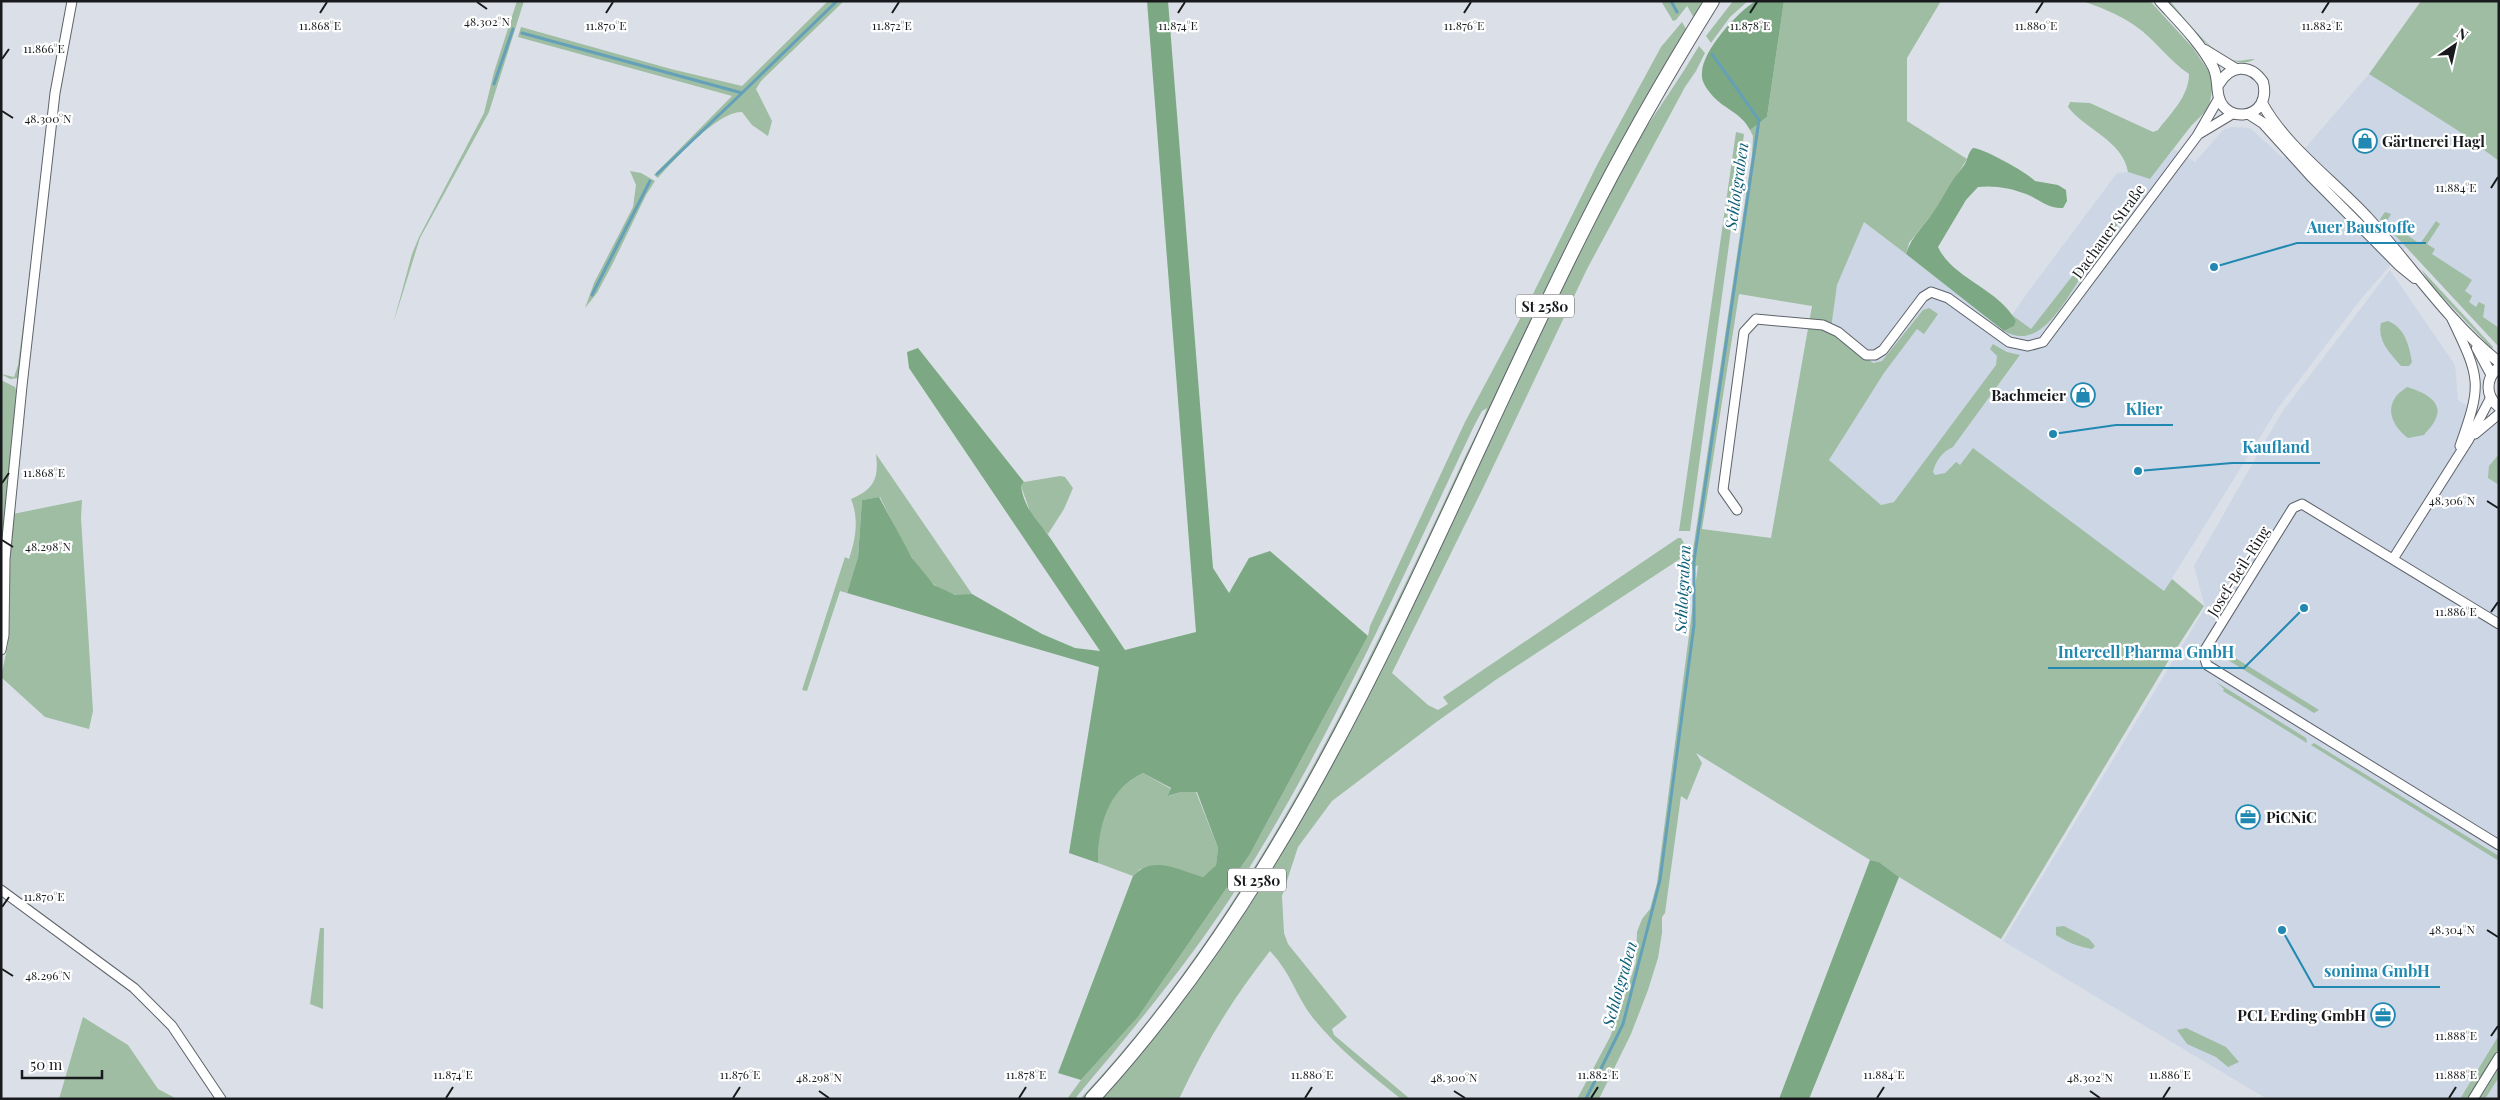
<svg xmlns="http://www.w3.org/2000/svg" width="2500" height="1100" font-family="'Playfair Display',serif">
<rect width="100%" height="100%" fill="#dbe0e8"/>
<!-- built -->
<path fill="#ccd6e4" d="M 2369,74 L 2457,130 L 2499,161 L 2499,347 L 2406,247 L 2361,299 L 2278,408 L 2164,591 L 1973,448 L 1960,465 L 1952,465 L 1945,473 L 1935,475 L 1933,472 L 1935,463 L 1944,451 L 1953,447 L 2020,356 L 2007,352 L 1994,344 L 1997,356 L 1996,365 L 1894,502 L 1881,505 L 1829,460 L 1884,373 L 1917,329 L 1923,310 L 1882,361 L 1873,363 L 1830,328 L 1837,285 L 1864,222 L 2005,331 L 2016,321 L 2012,315 L 2028,292 L 2117,173 L 2128,172 L 2150,179 L 2174,149 L 2195,162 L 2223,130 L 2232,127 L 2250,128 L 2283,158 L 2307,146 Z
M 2390,270 L 2455,365 L 2458,400 L 2499,426 L 2499,1099 L 2267,1099 L 2003,941 L 2205,608 L 2194,566 L 2282,412 Z"/>
<!-- green -->
<path fill="#9ebda2" fill-rule="evenodd" d="M 517,1 L 524,1 L 489,112 L 420,238 L 393,324 L 412,254 L 419,237 L 484,113 L 494,72 Z
M 828,1 L 844,1 L 761,81 L 756,89 L 772,121 L 768,136 L 752,125 L 742,112 C 718,111 674,160 658,178 L 654,175 L 732,96 L 518,37 L 521,27 L 671,69 L 742,86 Z
M 1661,1 L 1702,1 L 1694,18 L 1687,6 L 1676,20 L 1673,21 Z
M 1733,1 L 1748,1 L 1730,17 L 1711,43 L 1706,36 Z
M 1784,1 L 1941,1 L 1907,58 L 1907,121 L 1967,159 L 1933,213 L 1909,243 L 1906,254 L 1864,222 L 1837,285 L 1831,328 L 1873,363 L 1882,361 L 1923,310 L 1929,308 L 1938,314 L 1924,334 L 1917,329 L 1884,373 L 1829,460 L 1881,505 L 1894,502 L 1996,365 L 1997,356 L 1990,349 L 1993,344 L 2007,352 L 2020,355 L 1953,447 C 1942,452 1936,460 1933,472 L 1935,475 L 1945,473 L 1956,462 L 1960,465 L 1973,448 L 2164,591 L 2172,579 L 2204,606 L 2167,663 L 2001,939 L 1899,877 L 1879,862 L 1870,860 L 1696,753 L 1702,763 L 1687,800 L 1681,796 L 1665,913 L 1662,917 L 1662,933 L 1658,958 L 1648,990 L 1631,1034 L 1599,1099 L 1577,1099 L 1610,1037 L 1621,1008 L 1636,962 L 1637,932 L 1642,919 L 1650,909 L 1657,883 L 1698,565 L 1690,570 L 1752,154 L 1753,136 L 1750,130 L 1767,117 ZM 1739,294 L 1812,306 L 1771,538 L 1702,529 Z
M 2082,1 L 2150,1 L 2193,48 L 2211,75 L 2213,84 L 2209,108 L 2191,126 L 2150,179 L 2128,172 C 2123,141 2086,130 2068,107 L 2070,102 L 2090,103 L 2153,132 L 2158,130 C 2171,113 2189,96 2189,74 C 2169,61 2155,39 2134,25 C 2118,14 2100,7 2082,1 Z
M 2168,1 L 2170,1 C 2183,17 2213,55 2232,60 C 2240,62 2248,59 2255,59 C 2226,77 2185,20 2168,1 Z
M 2421,1 L 2499,1 L 2499,161 L 2457,130 L 2369,74 Z
M 1682,22 L 1686,29 C 1519,304 1418,614 1245,886 C 1199,959 1145,1026 1090,1092 L 1084,1099 L 1080,1099 C 1221,949 1319,764 1407,580 C 1426,541 1444,502 1462,463 C 1470,445 1481,427 1487,408 L 1482,411 L 1474,426 C 1401,581 1331,738 1240,883 C 1192,959 1135,1027 1078,1095 L 1075,1099 L 1067,1099 L 1081,1080 L 1138,1017 L 1250,854 L 1368,636 L 1370,626 L 1465,422 L 1530,300 L 1598,163 L 1661,47 Z
M 1699,46 L 1705,53 L 1696,71 L 1685,87 L 1587,269 L 1483,488 L 1392,673 L 1428,705 L 1438,710 L 1448,704 L 1443,697 L 1678,538 L 1681,538 L 1688,550 L 1683,557 L 1497,679 L 1435,723 L 1332,801 L 1298,847 L 1282,896 L 1284,933 L 1288,944 L 1347,1017 L 1332,1029 L 1334,1035 L 1410,1099 L 1401,1099 C 1371,1075 1337,1048 1313,1018 C 1296,996 1291,973 1270,951 C 1234,997 1204,1045 1179,1099 L 1101,1099 C 1288,892 1401,634 1517,384 C 1540,332 1564,280 1590,230 C 1605,199 1621,167 1639,138 C 1659,108 1680,78 1699,46 Z
M 1736,132 L 1744,134 L 1690,531 L 1679,531 Z
M 630,171 L 641,173 L 655,181 L 646,195 L 613,263 L 597,293 L 585,308 L 594,283 L 633,207 L 636,185 Z
M 2138,190 L 2141,192 L 2091,263 L 2085,259 Z
M 2385,212 L 2391,214 L 2387,221 L 2420,244 L 2436,221 L 2440,224 L 2427,244 L 2435,249 L 2432,254 L 2472,280 L 2465,291 L 2472,296 L 2469,302 L 2476,307 L 2479,302 L 2485,305 L 2483,317 L 2499,328 L 2499,347 L 2380,219 Z
M 37,217 L 20,378 L 10,379 L 1,374 L 14,377 L 18,365 Z
M 2421,269 L 2493,347 L 2492,349 L 2431,285 Z
M 2077,270 L 2083,274 C 2066,298 2041,353 2004,331 L 2014,326 L 2016,321 L 2012,315 L 2031,329 Z
M 2388,321 C 2405,328 2409,345 2412,362 L 2409,366 L 2401,366 C 2390,353 2377,341 2381,323 Z
M 1,380 L 15,387 L 17,392 L 1,563 Z
M 2407,387 C 2420,391 2444,400 2436,418 C 2434,424 2428,430 2424,435 L 2408,438 C 2396,429 2385,413 2395,398 C 2397,394 2403,390 2407,387 Z
M 876,454 L 972,594 C 967,595 961,596 956,595 C 921,591 894,524 880,497 L 862,500 L 858,557 L 847,593 L 840,591 L 807,691 L 802,690 L 845,557 L 849,559 C 856,538 859,519 851,499 C 874,489 879,479 876,454 Z
M 2499,454 L 2499,485 L 2488,478 L 2489,466 Z
M 1060,476 L 1065,477 L 1073,488 L 1064,509 L 1048,534 L 1032,517 L 1021,486 L 1024,482 Z
M 82,500 L 81,518 L 93,711 L 89,729 L 45,717 L 1,677 L 8,644 L 11,533 L 13,514 Z
M 2224,648 L 2224,651 L 2319,710 L 2314,713 L 2223,657 L 2221,652 Z
M 2216,682 L 2306,738 L 2307,743 L 2223,691 L 2224,689 Z
M 2314,743 L 2499,856 L 2499,861 L 2311,745 Z
M 1143,773 L 1171,789 L 1169,796 L 1181,792 L 1196,792 L 1218,848 L 1216,865 L 1203,877 L 1140,869 L 1133,876 L 1098,863 C 1098,826 1106,791 1143,773 Z
M 2064,926 L 2089,939 L 2095,946 L 2092,949 C 2079,947 2067,942 2056,935 L 2056,927 Z
M 320,928 L 324,928 L 323,1009 L 310,1004 Z
M 83,1017 L 128,1045 L 158,1089 L 177,1099 L 59,1099 Z
M 2186,1028 L 2226,1047 L 2239,1062 L 2228,1067 L 2216,1057 L 2187,1044 L 2177,1030 Z
M 2499,1035 L 2499,1049 L 2468,1099 L 2460,1099 Z
M 2499,1064 L 2499,1077 L 2485,1099 L 2477,1099 Z"/>
<!-- forest -->
<path fill="#7ca883" d="M 1147,1 L 1168,1 L 1213,568 L 1229,593 L 1249,558 L 1270,551 L 1368,636 L 1250,854 L 1138,1017 L 1081,1080 L 1058,1073 L 1133,876 C 1154,854 1179,871 1203,877 L 1216,865 L 1218,848 L 1197,792 L 1181,792 L 1168,796 L 1171,788 L 1143,773 C 1107,790 1098,827 1098,863 L 1069,853 L 1099,667 L 847,593 L 858,557 L 862,500 L 879,497 L 912,558 L 934,585 L 955,595 L 972,594 L 1042,634 L 1075,648 L 1100,651 L 909,368 L 907,352 L 918,348 L 1024,482 L 1021,486 C 1025,512 1040,522 1053,542 C 1077,578 1101,614 1125,650 L 1196,632 Z
M 1756,1 L 1784,1 L 1767,117 L 1750,130 C 1742,113 1722,108 1711,94 C 1706,88 1701,81 1702,73 C 1702,51 1737,12 1756,1 Z
M 1973,148 C 1983,148 2028,173 2035,181 L 2058,185 L 2066,190 L 2067,201 L 2063,208 C 2048,209 2039,199 2026,194 C 2011,188 1994,185 1978,187 L 1966,200 L 1938,247 C 1953,279 1998,288 2016,321 L 2014,326 L 2004,331 L 1906,254 C 1911,237 1925,225 1934,211 C 1944,196 1951,181 1962,168 C 1968,162 1967,153 1973,148 Z
M 1870,860 L 1879,862 L 1899,877 L 1809,1099 L 1779,1099 Z"/>
<g fill="none" stroke-linecap="round" stroke-linejoin="round">
<!-- stream -->
<path stroke="#64a1b9" stroke-width="3" d="M 1671,1 L 1677,12
M 522,33 L 742,93 L 837,1
M 494,84 L 513,29
M 657,174 L 742,93
M 592,295 L 650,181
M 1586,1099 L 1623,1024 L 1660,880 L 1694,625 L 1694,561 L 1759,120 L 1712,54"/>
<!-- minor casing -->
<g stroke="#5e636a" stroke-width="11">
<path id="minor" d="M 2199,134 L 2234,113
M 2452,319 C 2481,379 2482,384 2460,446
M 2475,434 L 2499,414
M 1737,510 L 1723,490 L 1744,332 L 1756,319 L 1823,325 L 1838,332 L 1866,355 L 1875,355 L 1883,350 L 1923,297 L 1931,292 L 1948,298 L 2009,342 L 2028,346 L 2043,342 L 2197,136 L 2219,98
M 2393,559 L 2469,439 L 2491,397
M 2499,624 L 2302,504 L 2293,508 L 2203,653 L 2207,665 L 2499,845
M 1,650 L 4,635 L 5,559 L 22,386 L 55,93 L 72,1
M 1,890 L 134,988 L 172,1026 L 221,1099
M 2473,1099 L 2499,1057"/>
</g>
<!-- tertiary casing -->
<g stroke="#5e636a" stroke-width="12">
<path id="tertiary" d="M 2160,1 C 2179,22 2200,42 2213,67 C 2220,80 2214,96 2224,107 C 2234,118 2253,117 2261,104 C 2265,97 2265,90 2263,82 C 2250,63 2230,65 2219,84
M 2205,50 L 2236,69
M 2262,103 C 2286,147 2334,181 2368,218 C 2411,265 2448,322 2499,362
M 2249,114 L 2263,123 L 2311,176 L 2399,265 L 2415,278
M 2477,348 L 2491,374
M 2499,367 C 2485,378 2485,396 2499,407"/>
</g>
<!-- trunk casing -->
<g stroke="#5e636a" stroke-width="16">
<path id="trunk" d="M 1092,1099 C 1321,850 1434,525 1584,228 C 1623,150 1666,75 1712,1"/>
</g>
<!-- minor -->
<use href="#minor" stroke="#fff" stroke-width="9"/>
<!-- tertiary -->
<use href="#tertiary" stroke="#fff" stroke-width="10"/>
<!-- trunk -->
<use href="#trunk" stroke="#fff" stroke-width="14"/>
</g>
<!-- ticks -->
<path fill="none" stroke="#181a1d" stroke-width="2" d="M 477,2 L 487,9M 320,13 L 327,2M 606,13 L 613,2M 892,13 L 899,2M 1178,13 L 1185,2M 1464,13 L 1471,2M 1750,13 L 1757,2M 2036,13 L 2043,2M 2322,13 L 2329,2M 2,59 L 9,49M 2,111 L 13,118M 2491,188 L 2498,177M 2,483 L 9,473M 2487,501 L 2498,508M 2,540 L 13,547M 2491,612 L 2498,602M 2,907 L 9,897M 2487,930 L 2498,937M 2,969 L 13,976M 2491,1036 L 2498,1026M 819,1091 L 829,1098M 1454,1091 L 1465,1098M 2090,1091 L 2100,1098M 446,1098 L 453,1087M 733,1098 L 740,1087M 1019,1098 L 1026,1087M 1305,1098 L 1312,1087M 1591,1098 L 1598,1087M 1877,1098 L 1884,1087M 2163,1098 L 2170,1087M 2449,1098 L 2456,1087"/>
<!-- icons -->
<defs>
<g id="shop-ring" transform="scale(1.25)"><circle r="9.5" fill="#fff" stroke="#2189b1" stroke-width="1.5"/><path d="M-5-2.5h2.3a2.7 3.5 0 0 1 5.4 0H5L5.5 6h-11ZM-1.5-2.5h3a1.5 2.3 0 0 0-3 0Z" fill="#2189b1"/></g>
<g id="office-ring" transform="scale(1.25)"><circle r="9.5" fill="#fff" stroke="#2189b1" stroke-width="1.5"/><path d="M-6-3h4V-5.5h4V-3h4V5H-6ZM-1-4.5V-3h2v-1.5ZM-6 0V1H6V0Z" fill="#2189b1"/></g>
</defs>
<g fill-rule="evenodd">
<use href="#shop-ring" x="2365" y="141"/>
<use href="#shop-ring" x="2083" y="395"/>
<use href="#office-ring" x="2248" y="817"/>
<use href="#office-ring" x="2383" y="1015"/>
</g>
<g text-anchor="middle" dominant-baseline="central" stroke-width="4.5" stroke-linejoin="round" paint-order="stroke">
<!-- shield labels -->
<g fill="#fff" stroke="#5d5f61" stroke-width="1">
<rect x="1516" y="294.5" width="58" height="23" rx="4"/>
<rect x="1228" y="868.5" width="58" height="23" rx="4"/>
</g>
<g font-size="14" font-weight="bold" fill="#181a1d">
<text x="1545" y="306">St 2580</text>
<text x="1257" y="880">St 2580</text>
</g>
<!-- poi labels -->
<g font-size="15" font-weight="bold" fill="#181a1d" stroke="#fff" text-anchor="start">
<text x="2382" y="141">Gärtnerei Hagl</text>
<text x="2066" y="395" text-anchor="end">Bachmeier</text>
<text x="2266" y="817">PiCNiC</text>
<text x="2366" y="1015" text-anchor="end">PCL Erding GmbH</text>
</g>
<!-- street labels -->
<g font-size="15" fill="#181a1d" stroke="#fff">
<text transform="translate(2108 231) rotate(-54)">Dachauer Straße</text>
<text transform="translate(2238 571) rotate(-58)">Josef-Beil-Ring</text>
</g>
<!-- water labels -->
<g font-size="16" font-style="italic" fill="#0f607a" stroke="#fff">
<text transform="translate(1736 186) rotate(-82)">Schlotgraben</text>
<text transform="translate(1682 589) rotate(-87)">Schlotgraben</text>
<text transform="translate(1619 984) rotate(-74)">Schlotgraben</text>
</g>
</g>
<g font-size="12" text-anchor="middle" fill="#181a1d" stroke="#fff" stroke-width="4.5" stroke-linejoin="round" paint-order="stroke">
<text x="487" y="26">48.302°N</text>
<text x="320" y="30">11.868°E</text>
<text x="606" y="30">11.870°E</text>
<text x="892" y="30">11.872°E</text>
<text x="1178" y="30">11.874°E</text>
<text x="1464" y="30">11.876°E</text>
<text x="1750" y="30">11.878°E</text>
<text x="2036" y="30">11.880°E</text>
<text x="2322" y="30">11.882°E</text>
<text x="44" y="53">11.866°E</text>
<text x="48" y="123">48.300°N</text>
<text x="2456" y="192">11.884°E</text>
<text x="44" y="477">11.868°E</text>
<text x="2452" y="505">48.306°N</text>
<text x="48" y="551">48.298°N</text>
<text x="2456" y="616">11.886°E</text>
<text x="44" y="901">11.870°E</text>
<text x="2452" y="934">48.304°N</text>
<text x="48" y="980">48.296°N</text>
<text x="2456" y="1040">11.888°E</text>
<text x="453" y="1079">11.874°E</text>
<text x="740" y="1079">11.876°E</text>
<text x="1026" y="1079">11.878°E</text>
<text x="1312" y="1079">11.880°E</text>
<text x="1598" y="1079">11.882°E</text>
<text x="1884" y="1079">11.884°E</text>
<text x="2170" y="1079">11.886°E</text>
<text x="2456" y="1079">11.888°E</text>
<text x="819" y="1082">48.298°N</text>
<text x="1454" y="1082">48.300°N</text>
<text x="2090" y="1082">48.302°N</text>
</g>
<!-- callouts -->
<path fill="none" stroke="#2189b1" stroke-width="2" d="M2214 267L2297 243H2426M2053 434L2116 425H2173M2138 471L2232 463H2320M2304 608L2244 668H2048M2282 930L2314 987H2440"/>
<g fill="#2189b1" stroke="#fff" stroke-width="2">
<circle cx="2214" cy="267" r="5"/>
<circle cx="2053" cy="434" r="5"/>
<circle cx="2138" cy="471" r="5"/>
<circle cx="2304" cy="608" r="5"/>
<circle cx="2282" cy="930" r="5"/>
</g>
<g font-size="16" text-anchor="middle" font-weight="bold" fill="#2189b1" stroke="#fff" stroke-width="4.5" stroke-linejoin="round" paint-order="stroke">
<text x="2361" y="233">Auer Baustoffe</text>
<text x="2144" y="415">Klier</text>
<text x="2276" y="453">Kaufland</text>
<text x="2146" y="658">Intercell Pharma GmbH</text>
<text x="2377" y="977">sonima GmbH</text>
</g>
<!-- border -->
<rect width="2500" height="1100" fill="none" stroke="#181a1d" stroke-width="5"/>
<!-- north arrow -->
<g transform="translate(2455 45) rotate(34)" stroke="#ffffff" stroke-width="4" paint-order="stroke">
<path d="M0-4L9 19L0 12L-9 19Z" fill="#181a1d"/>
<text y="-8" font-size="14" font-weight="bold" text-anchor="middle" fill="#181a1d">N</text>
</g>
<!-- scale -->
<path d="M22 1070v8h80v-8" fill="none" stroke="#181a1d" stroke-width="2.5"/>
<text x="30" y="1070" font-size="15" fill="#181a1d" stroke="#ffffff" stroke-width="4" paint-order="stroke">50 m</text>
</svg>
